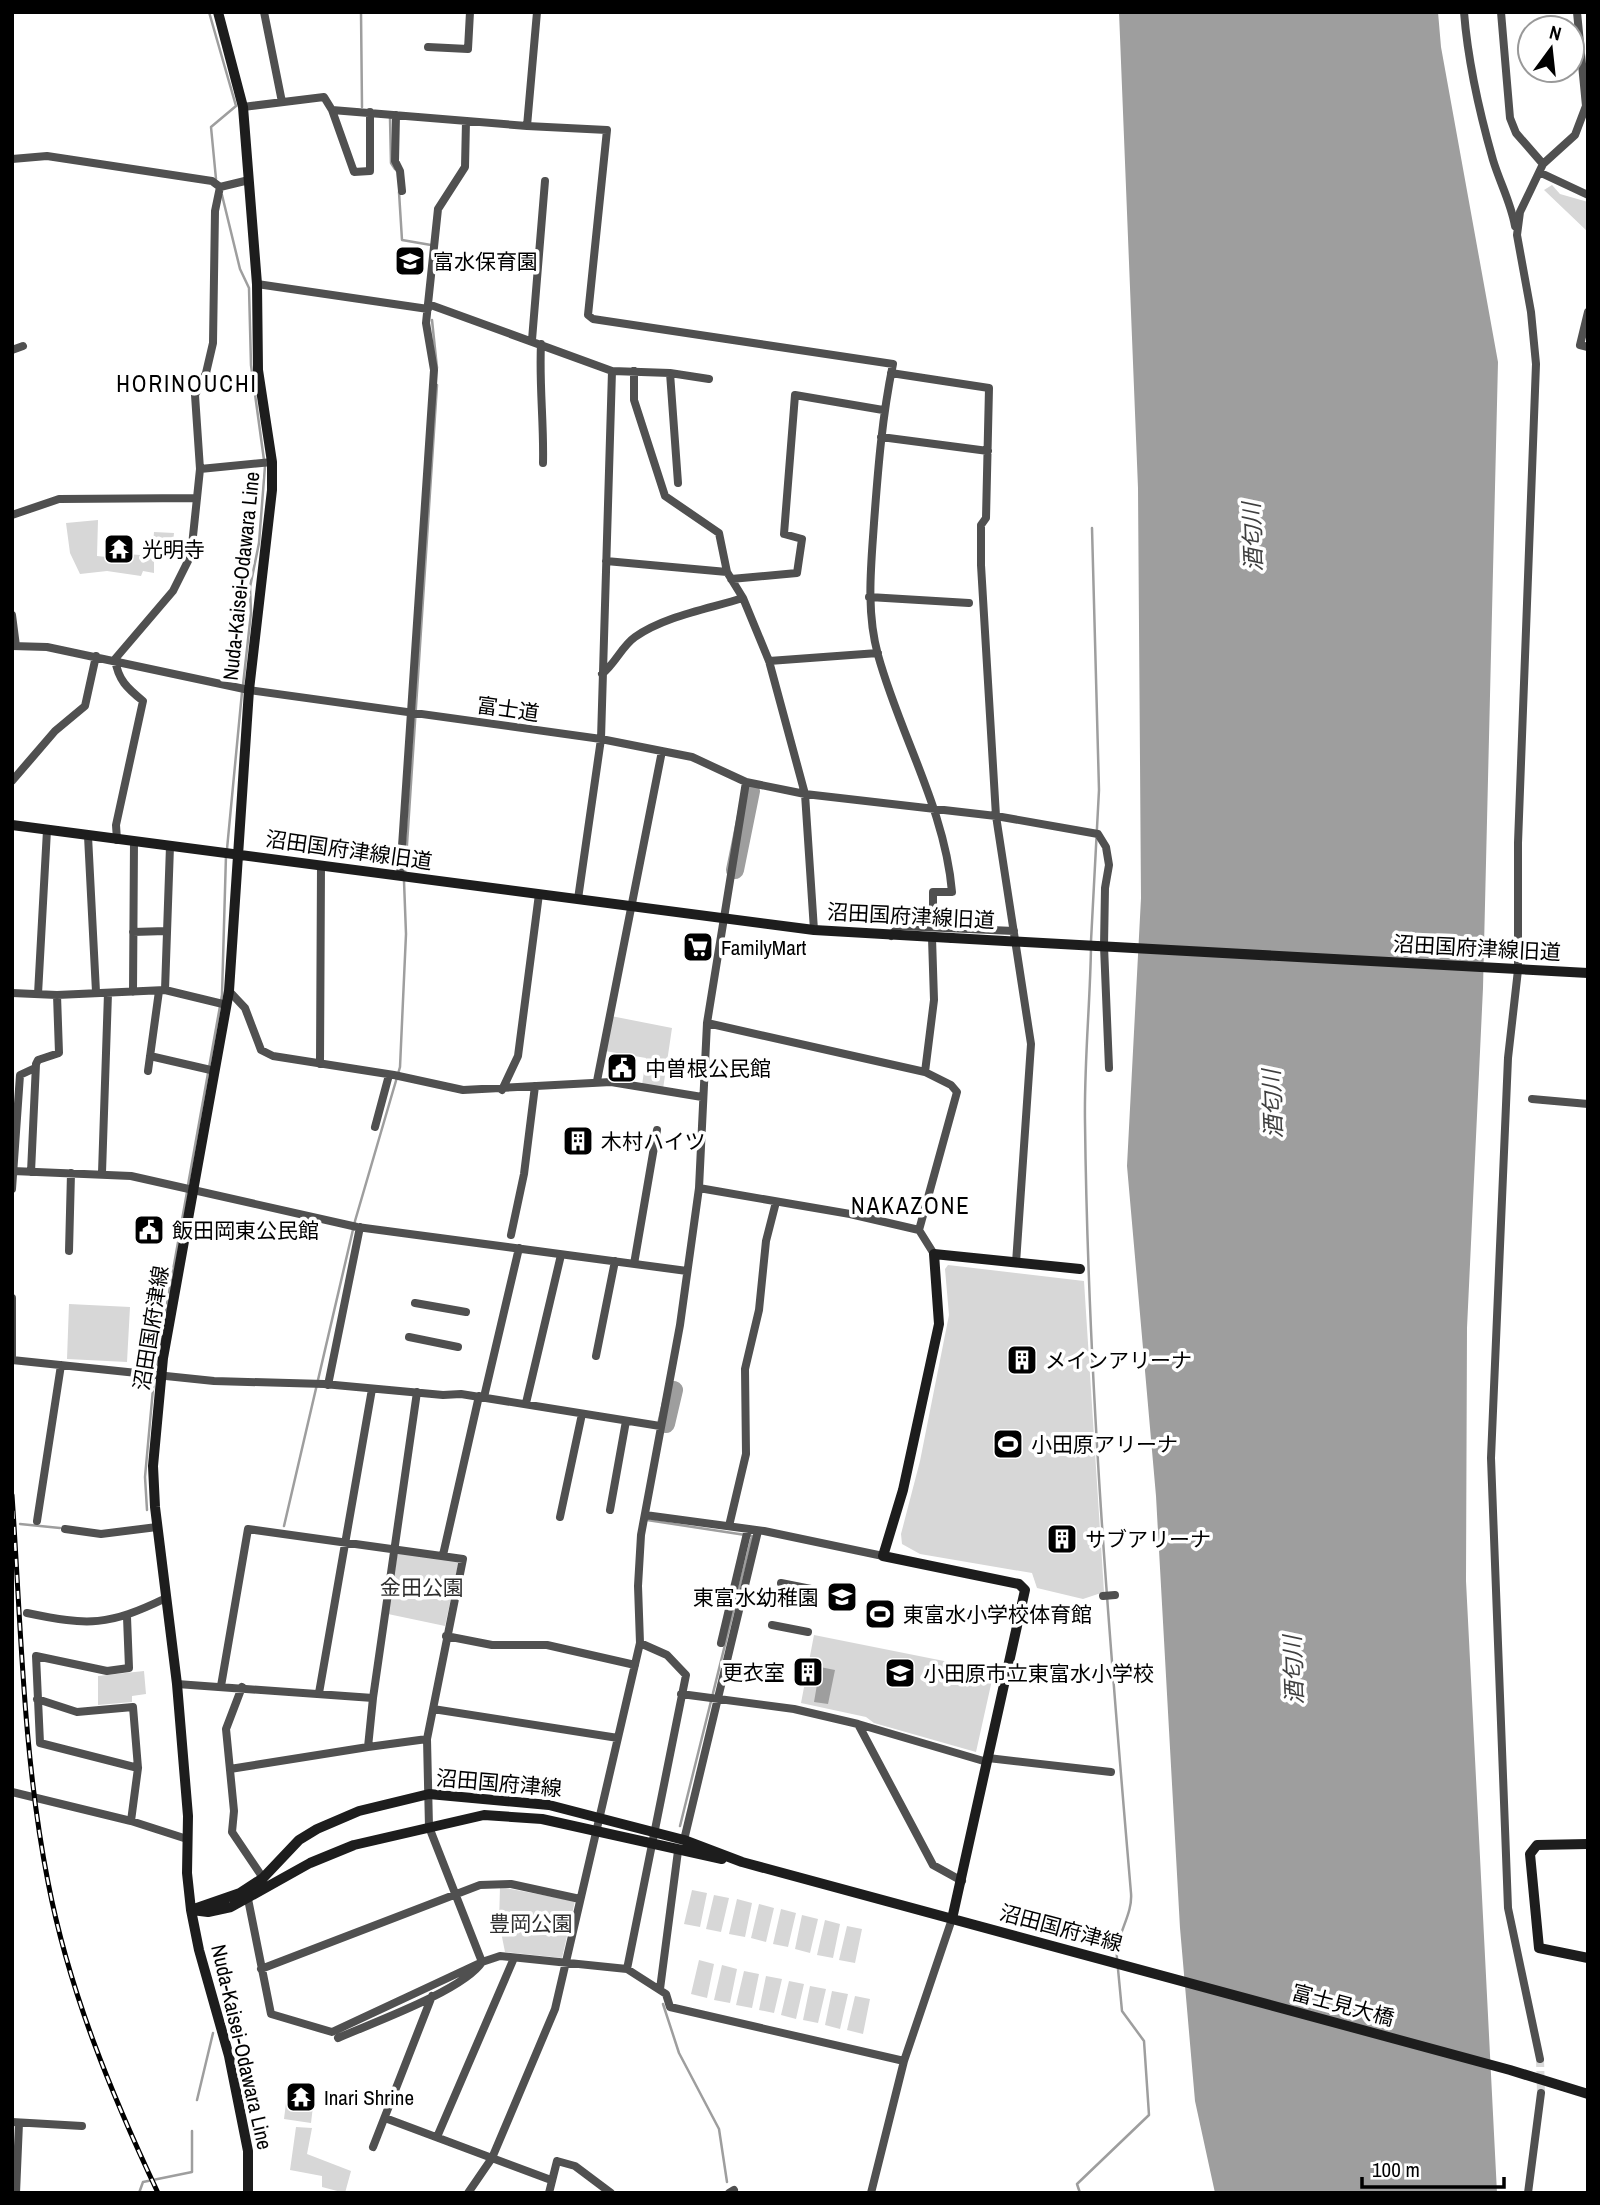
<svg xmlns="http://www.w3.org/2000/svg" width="1600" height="2205" font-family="'Archivo Narrow','Noto Sans JP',sans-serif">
<rect width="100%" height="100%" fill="#fff"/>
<!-- green -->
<path fill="#d7d7d7" d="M 1552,185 L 1560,194 L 1588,202 L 1588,232 L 1544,190 Z
M 98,520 L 97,556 L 126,559 L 126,554 L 154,556 L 154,573 L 143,571 L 141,576 L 107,571 L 80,574 L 70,553 L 66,523 Z
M 154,532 L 174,533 L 173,543 L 188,545 L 187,551 L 153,545 Z
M 611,1016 L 672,1028 L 663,1089 L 642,1085 L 646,1058 L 605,1051 Z
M 948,1265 L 1084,1281 L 1104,1592 L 1083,1599 L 1037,1588 L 1032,1573 L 920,1554 L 902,1544 L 901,1534 L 920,1461 L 949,1315 L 945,1269 Z
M 69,1304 L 130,1307 L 127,1362 L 67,1359 Z
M 398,1551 L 459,1561 L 445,1626 L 388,1614 Z
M 814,1635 L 994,1671 L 976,1752 L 874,1723 L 866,1717 L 801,1703 Z
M 144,1671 L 146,1694 L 132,1696 L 132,1702 L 98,1705 L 98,1676 Z
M 500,1887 L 575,1901 L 562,1958 L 505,1952 L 499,1922 Z
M 692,1890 L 707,1893 L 700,1927 L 684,1924 Z
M 714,1895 L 729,1898 L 721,1932 L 706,1929 Z
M 737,1899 L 752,1903 L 745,1937 L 729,1934 Z
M 759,1904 L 774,1908 L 766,1942 L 751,1938 Z
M 781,1909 L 796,1913 L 788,1947 L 773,1944 Z
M 802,1915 L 818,1919 L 810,1953 L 795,1949 Z
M 825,1920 L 840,1924 L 833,1958 L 817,1955 Z
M 847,1926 L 862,1929 L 855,1963 L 839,1960 Z
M 699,1960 L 714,1964 L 707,1998 L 691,1994 Z
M 722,1965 L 737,1969 L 730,2003 L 714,2000 Z
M 744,1971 L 759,1974 L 752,2008 L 736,2005 Z
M 766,1976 L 782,1979 L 774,2013 L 759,2010 Z
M 789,1981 L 804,1984 L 796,2019 L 781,2015 Z
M 810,1986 L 826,1989 L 818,2023 L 803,2020 Z
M 832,1991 L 848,1994 L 840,2029 L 825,2025 Z
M 855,1996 L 870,1999 L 863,2034 L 847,2030 Z
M 286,2103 L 313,2106 L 311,2123 L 284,2119 Z
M 296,2127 L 312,2128 L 307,2154 L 351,2171 L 345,2193 L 322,2187 L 322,2176 L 290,2170 Z"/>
<!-- water -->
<path fill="#9e9e9e" d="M 1119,12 L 1438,12 L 1441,47 L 1498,362 L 1483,988 L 1467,1328 L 1466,1581 L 1497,2193 L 1215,2193 L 1195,2101 L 1180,1928 L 1156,1496 L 1127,1166 L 1141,898 L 1138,488 Z
M 820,1667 L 835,1670 L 828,1704 L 814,1702 Z"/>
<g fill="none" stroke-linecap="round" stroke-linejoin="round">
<!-- stream -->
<path stroke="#9e9e9e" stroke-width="2.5" d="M 209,12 L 236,106 L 211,127 L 216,179
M 361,12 L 362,107
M 390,118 L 391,163 L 395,169
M 399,192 L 402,240 L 431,245
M 222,195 L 240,269 L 249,288 L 251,365 L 264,460
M 432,320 L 437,368
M 243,685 L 251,613 L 250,587 L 259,543 L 265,466
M 227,849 L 242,692
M 405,875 L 437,385
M 1091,941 L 1099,790 L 1092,528
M 1091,948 C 1090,1006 1084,1064 1085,1122 C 1088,1379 1109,1637 1131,1893 C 1133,1916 1115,1935 1117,1959
M 188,1185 L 222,995 L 226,855
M 155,1371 L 187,1192
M 147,1510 L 145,1477 L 154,1378
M 647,1520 L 752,1536 L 680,1826
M 20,1524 L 60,1528
M 284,1526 L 355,1221 L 400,1067 L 406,934 L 404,881
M 663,2004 L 679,2053 L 719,2129 L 727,2182
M 197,2100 L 213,2033
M 139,2193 L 143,2182 L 192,2172 L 192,2131
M 1080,2193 L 1077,2184 L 1149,2115 L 1144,2041 L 1122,2011 L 1118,1969"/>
<!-- river -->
<path stroke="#9e9e9e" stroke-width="18" d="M 735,870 L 751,791
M 666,1424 L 674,1390"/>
<!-- street-tunnel -->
<path stroke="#d9d9d9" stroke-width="8" stroke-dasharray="8 4" stroke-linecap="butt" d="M 1540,2059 L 1541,2093"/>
<!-- street -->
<path stroke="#505050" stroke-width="8" d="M 264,12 L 282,102
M 1464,12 C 1468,63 1479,111 1493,160 C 1500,183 1511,203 1515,226
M 1501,12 L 1510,118 L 1516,133 L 1543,164
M 428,47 L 468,49 L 470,12
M 243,107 L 324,97 L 332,110 L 527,126 L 537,12
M 332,110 L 354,172 L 370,171 L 370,112
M 396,115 L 395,161 L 400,171 L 402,191
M 527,126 L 607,130 L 588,315 L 593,319 L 893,364 C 882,417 878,469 874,523 C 871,567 866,611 878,655 C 900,735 945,809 952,892 L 933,892 L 933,927
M 12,159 L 47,156 L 212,181 L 220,187 L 249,180
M 1541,173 L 1588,195
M 257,284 L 428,309
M 428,304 L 612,371 L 601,739 L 578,899
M 1588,312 L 1580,345 L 1588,347
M 532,340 L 545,181
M 541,344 C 539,384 544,423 543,463
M 12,350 L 23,346
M 612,371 L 670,373 L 709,379
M 634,371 L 634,400 L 665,496 L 719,533 L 727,572 L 743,598 L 769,661 L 805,794 L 814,930
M 670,373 L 678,483
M 891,373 L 989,388 L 986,518 L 981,525 L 981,565 L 996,816 L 1031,1044 L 1016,1263
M 881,437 L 988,451
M 200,469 L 195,395 L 206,373 L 213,343 L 215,211 L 220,187
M 12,515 L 59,499 L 197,498 L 200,469 L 272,462
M 606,561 L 727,572
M 731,579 L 797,573 L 802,539 L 784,534 L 795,395 L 883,410
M 869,597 L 969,603
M 12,615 L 16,646
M 12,646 L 47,647 L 249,690 L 601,739 L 692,757 L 746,782 L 805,794 L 996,816 L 1098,834 L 1106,847 L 1109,865 L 1105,888 L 1104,946 L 1109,1068
M 769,661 L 878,653
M 602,674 C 615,664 622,646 635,637 C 665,616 708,609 743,598
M 12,781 L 55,731 L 85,706 L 96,656
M 88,836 L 96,992
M 117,840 L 116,825 L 143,701 C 127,688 118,680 115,659 L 173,591 L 191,555 L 197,498
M 400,876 L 434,370 L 426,323 L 438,209 L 465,167 L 466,121
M 133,932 L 166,931
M 891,936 L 899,926 L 1014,931
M 165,990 L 170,846
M 229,991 L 245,1008 L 261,1050 L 273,1056 L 394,1075 L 463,1090 L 611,1082 L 702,1097
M 133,992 L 134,841
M 12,993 L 57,995 L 165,990 L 227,1005
M 38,994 L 47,830
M 707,1023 L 925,1072
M 150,1056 L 215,1071
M 320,1064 L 321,865
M 148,1071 L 159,991
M 597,1081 L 662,751
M 502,1090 L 518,1056 L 539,894
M 1532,1099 L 1588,1104
M 375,1127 L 389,1075
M 13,1171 L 131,1176 L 357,1227 L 687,1271
M 31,1172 L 36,1064 L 38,1060 L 59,1053 L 57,995
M 102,1173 L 108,993
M 699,1188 L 850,1214 L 919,1230 L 934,1254
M 12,1189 L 20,1075 L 35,1068
M 919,1230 L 957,1092 L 951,1085 L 925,1072 L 934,1000 L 932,938
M 511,1235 L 524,1174 L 535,1086
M 69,1251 L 71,1173
M 634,1264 L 657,1130
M 12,1298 L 12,1360
M 415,1303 L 466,1312
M 409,1337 L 458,1347
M 596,1356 L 615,1261
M 12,1360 L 214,1381 L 324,1384 L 443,1395 L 461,1394 L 660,1426
M 328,1385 L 360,1227
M 484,1397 L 519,1248
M 526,1403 L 561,1255
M 610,1510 L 626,1421
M 645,1515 L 764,1531 L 883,1556
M 560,1517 L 582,1414
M 37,1521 L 61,1365
M 729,1526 L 746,1454 L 745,1369 L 759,1310 L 766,1241 L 776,1202
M 65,1529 L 101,1534 L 157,1527
M 443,1555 L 479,1396
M 781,1583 L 816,1590
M 1103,1596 L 1115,1595
M 27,1613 C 89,1626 108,1626 166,1598
M 127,1617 L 129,1668 L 107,1671 L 36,1656 L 40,1743 L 138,1768
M 772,1625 L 808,1632
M 446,1636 L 492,1645 L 547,1645 L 635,1665
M 721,1643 L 748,1529
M 177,1684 L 373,1698 L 368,1747 L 427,1739 L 429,1827 L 482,1962 L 332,2032 L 271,2014 L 248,1899
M 221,1686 L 248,1529 L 463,1559 L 427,1739
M 242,1687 L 226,1729 L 234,1811 L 232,1832 L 263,1878
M 319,1693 L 372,1389
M 681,1694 L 794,1709 L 858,1724 L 933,1865 L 962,1881
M 373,1698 L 417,1392
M 37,1699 L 77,1712 L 133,1707 L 138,1768 L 131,1821
M 433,1709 L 618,1738
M 858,1724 L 987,1762
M 988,1758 L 1111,1772
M 230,1769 L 368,1747
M 12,1792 L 131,1821 L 187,1839
M 684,1840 L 758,1531
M 261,1969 L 480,1885 L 511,1884 L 580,1899
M 627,1969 L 686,1675 L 667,1655 L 640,1643
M 660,1989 L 678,1851
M 338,2038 C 372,2023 464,1990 482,1962 L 500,1956 L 627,1969 L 666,1994 L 670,2007 L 904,2061
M 1540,2059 L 1508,1908 L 1491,1458 L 1508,1058 L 1518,970 L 1518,843 L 1536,364 L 1531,312 L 1517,235 L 1520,212 L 1543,164 L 1575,135 L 1586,106 L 1577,12
M 385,2118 L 551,2180
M 12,2122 L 82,2126
M 437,2137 L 514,1958
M 373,2147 L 432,1996
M 16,2193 L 19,2123
M 468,2193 L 492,2158 L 555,2009 L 640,1643 L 638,1586 L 641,1535 L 680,1325 L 699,1188 L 707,1023 L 746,782
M 549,2193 L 557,2161 L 575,2166 L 611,2193
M 729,2193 L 734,2190
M 871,2193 L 904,2061 L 952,1919
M 1528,2193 L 1541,2093"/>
<!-- secondary -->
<path stroke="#1d1d1d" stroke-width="10" d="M 218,12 L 243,107 L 257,284 L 258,370 L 272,462 L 272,490 L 249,690 L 229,991 L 163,1358 L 153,1466 L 155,1507 L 177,1684 L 188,1816 L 187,1873 L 191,1910 L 199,1950 L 229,2056 L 248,2151 L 248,2193
M 12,825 L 814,930 L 952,938
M 1097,946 L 1588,973
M 1588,1844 L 1537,1845 L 1530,1854 L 1539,1948 L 1588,1958
M 191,1910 L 240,1893 L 263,1878 L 299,1840 L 317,1829 L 359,1811 L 429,1794 L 549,1805 L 684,1840 L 742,1862 L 1510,2070 L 1588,2094
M 192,1910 L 208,1912 L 231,1907 L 310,1863 L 354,1845 L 484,1815 L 542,1819 L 722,1859
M 952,1919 L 1025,1590 L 1019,1584 L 883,1556 L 903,1490 L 939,1324 L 934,1254 L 1080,1269"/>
<!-- rail casing -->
<g stroke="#000" stroke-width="5">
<path id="rail" d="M 12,1495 C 21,1624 23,1756 48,1882 C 69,1991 111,2093 158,2193"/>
</g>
<!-- rail -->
<use href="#rail" stroke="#fff" stroke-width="2.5" stroke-dasharray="8" stroke-linecap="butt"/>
<!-- secondary-bridge -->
<path stroke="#1d1d1d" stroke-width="10" d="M 952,938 L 1097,946"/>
</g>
<!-- icons -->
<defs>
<g id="school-square" transform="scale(1.575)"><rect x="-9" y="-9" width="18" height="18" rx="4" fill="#000" stroke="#fff"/><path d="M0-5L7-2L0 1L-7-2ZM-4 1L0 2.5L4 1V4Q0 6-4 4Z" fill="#fff"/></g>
<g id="temple-square" transform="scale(1.575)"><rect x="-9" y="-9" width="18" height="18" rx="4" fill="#000" stroke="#fff"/><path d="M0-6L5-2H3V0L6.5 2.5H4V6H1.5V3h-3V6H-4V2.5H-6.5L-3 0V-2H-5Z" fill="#fff"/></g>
<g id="supermarket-square" transform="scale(1.575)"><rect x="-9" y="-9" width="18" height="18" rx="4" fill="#000" stroke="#fff"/><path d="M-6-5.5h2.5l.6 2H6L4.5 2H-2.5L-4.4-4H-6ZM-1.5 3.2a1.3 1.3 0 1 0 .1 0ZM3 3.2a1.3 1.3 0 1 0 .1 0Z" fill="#fff"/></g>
<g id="civic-square" transform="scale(1.575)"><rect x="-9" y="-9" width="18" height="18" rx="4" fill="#000" stroke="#fff"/><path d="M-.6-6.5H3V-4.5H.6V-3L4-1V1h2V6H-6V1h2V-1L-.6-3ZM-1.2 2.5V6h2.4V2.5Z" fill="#fff"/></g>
<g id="building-square" transform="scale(1.575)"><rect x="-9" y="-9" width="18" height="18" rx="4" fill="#000" stroke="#fff"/><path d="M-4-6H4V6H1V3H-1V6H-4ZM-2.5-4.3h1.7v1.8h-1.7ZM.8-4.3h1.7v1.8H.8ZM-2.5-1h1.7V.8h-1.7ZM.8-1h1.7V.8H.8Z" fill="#fff"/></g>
<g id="stadium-square" transform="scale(1.575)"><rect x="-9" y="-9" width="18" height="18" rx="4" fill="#000" stroke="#fff"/><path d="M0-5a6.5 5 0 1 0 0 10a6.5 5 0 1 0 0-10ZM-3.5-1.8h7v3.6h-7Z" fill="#fff"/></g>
</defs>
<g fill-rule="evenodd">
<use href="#school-square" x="410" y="261"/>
<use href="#temple-square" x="119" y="549"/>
<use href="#supermarket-square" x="698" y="947"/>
<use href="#civic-square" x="622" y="1068"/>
<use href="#building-square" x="578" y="1141"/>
<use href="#civic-square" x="149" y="1230"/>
<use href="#building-square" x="1022" y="1360"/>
<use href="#stadium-square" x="1008" y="1444"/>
<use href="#building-square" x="1062" y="1539"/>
<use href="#school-square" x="842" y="1597"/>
<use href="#stadium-square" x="880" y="1614"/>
<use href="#building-square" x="808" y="1672"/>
<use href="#school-square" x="900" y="1673"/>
<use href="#temple-square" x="301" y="2097"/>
</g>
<g text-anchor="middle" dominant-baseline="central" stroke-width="7" stroke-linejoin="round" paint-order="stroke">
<!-- poi labels -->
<g font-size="21" fill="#000" stroke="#fff" text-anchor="start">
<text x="433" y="261">富水保育園</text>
<text x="142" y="549">光明寺</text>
<text x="721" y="947">FamilyMart</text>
<text x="645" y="1068">中曽根公民館</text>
<text x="601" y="1141">木村ハイツ</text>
<text x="172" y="1230">飯田岡東公民館</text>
<text x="1045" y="1360">メインアリーナ</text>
<text x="1031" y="1444">小田原アリーナ</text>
<text x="1085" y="1539">サブアリーナ</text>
<text x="819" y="1597" text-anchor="end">東富水幼稚園</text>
<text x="903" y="1614">東富水小学校体育館</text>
<text x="785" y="1672" text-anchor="end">更衣室</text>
<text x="923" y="1673">小田原市立東富水小学校</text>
<text x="324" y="2097">Inari Shrine</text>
</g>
<!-- street labels -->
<g font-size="21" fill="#000" stroke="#fff">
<text transform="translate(241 576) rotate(-84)">Nuda-Kaisei-Odawara Line</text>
<text transform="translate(508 709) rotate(8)">富士道</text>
<text transform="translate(349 850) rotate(8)">沼田国府津線旧道</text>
<text transform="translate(911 916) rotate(3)">沼田国府津線旧道</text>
<text transform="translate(1477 948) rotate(3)">沼田国府津線旧道</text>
<text transform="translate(151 1328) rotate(-81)">沼田国府津線</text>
<text transform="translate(499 1783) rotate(5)">沼田国府津線</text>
<text transform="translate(1061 1928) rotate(15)">沼田国府津線</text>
<text transform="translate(1343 2005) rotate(15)">富士見大橋</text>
<text transform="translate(242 2047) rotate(77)">Nuda-Kaisei-Odawara Line</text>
</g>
<!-- park labels -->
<g font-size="21" fill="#2e2e2e" stroke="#fff">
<text x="422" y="1587">金田公園</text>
<text x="531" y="1923">豊岡公園</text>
</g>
<!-- neighbourhood labels -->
<g font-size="23" letter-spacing="2" fill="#000" stroke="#fff">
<text x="187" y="383">HORINOUCHI</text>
<text x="911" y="1205">NAKAZONE</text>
</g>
<!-- water labels -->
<g font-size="23" font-style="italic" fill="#3f3f3f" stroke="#fff">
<text transform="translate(1252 537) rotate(-92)">酒匂川</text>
<text transform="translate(1272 1104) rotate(-92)">酒匂川</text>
<text transform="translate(1293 1670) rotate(-92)">酒匂川</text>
</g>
</g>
<!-- border -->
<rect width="1600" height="2205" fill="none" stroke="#000000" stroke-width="28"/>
<!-- north arrow -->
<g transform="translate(1551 49) rotate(15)"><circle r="33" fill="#ffffff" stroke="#999999" stroke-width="2"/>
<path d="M0-5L12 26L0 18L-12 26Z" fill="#000000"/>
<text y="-10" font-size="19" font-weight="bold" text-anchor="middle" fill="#000000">N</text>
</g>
<!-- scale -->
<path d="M1362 2177v10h142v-10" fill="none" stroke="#000000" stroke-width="3.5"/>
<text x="1372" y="2177" font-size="21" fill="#000000" stroke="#ffffff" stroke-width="5" paint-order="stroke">100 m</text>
</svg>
